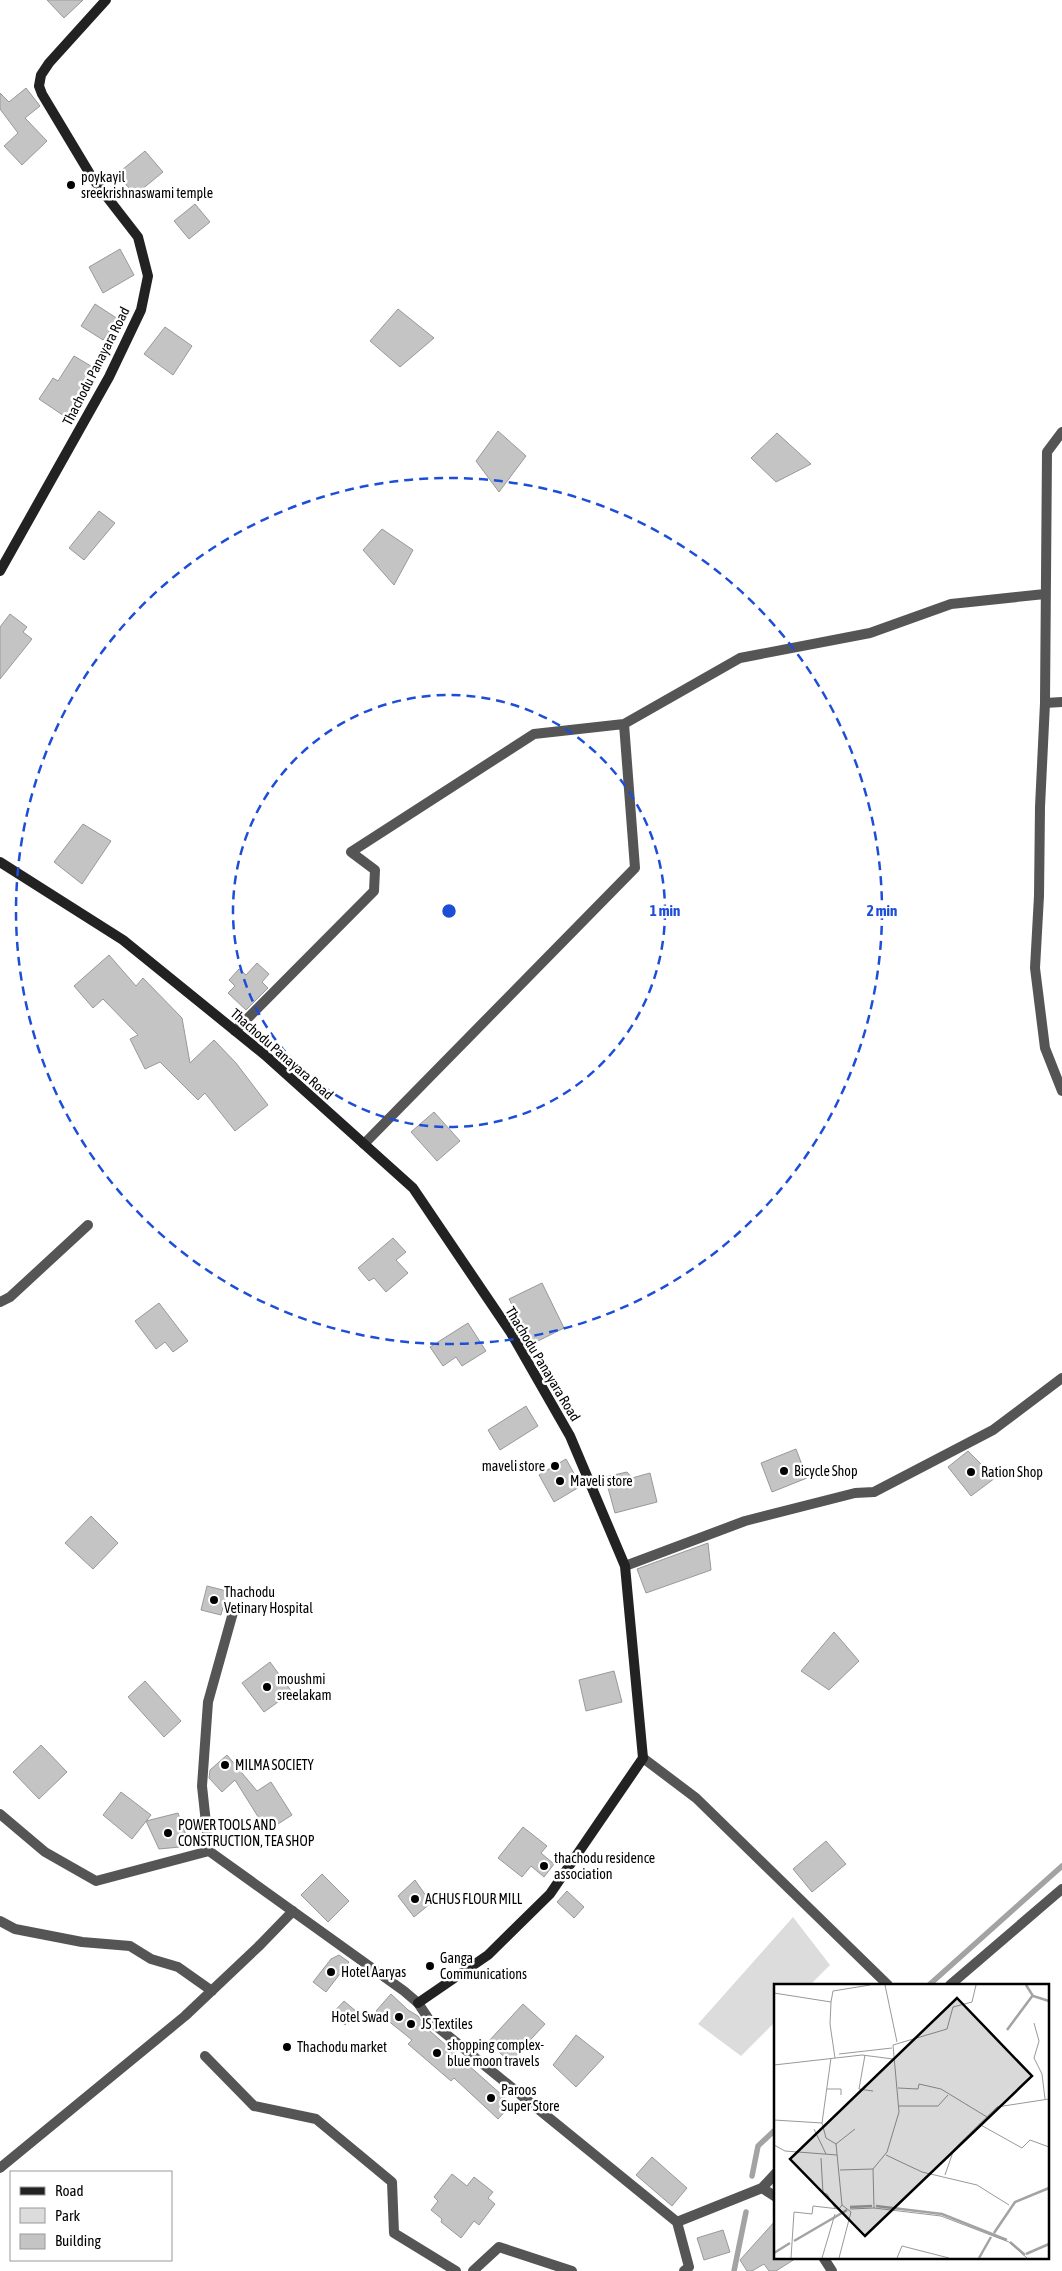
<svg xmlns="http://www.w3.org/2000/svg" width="1062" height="2271" font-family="'Asap Condensed',sans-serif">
<rect width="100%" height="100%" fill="#fff"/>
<!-- green -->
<path fill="#dcdcdc" d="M 793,1917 L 830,1965 L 810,1985 L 776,1985 L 776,2021 L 741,2056 L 698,2024 Z"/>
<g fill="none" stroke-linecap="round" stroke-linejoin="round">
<!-- stream -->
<path stroke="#a3a3a3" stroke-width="5.5" d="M 929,1985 L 1062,1866
M 752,2176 L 758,2146 L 776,2129
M 734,2271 L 746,2212"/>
</g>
<!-- building -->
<path fill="#c4c4c4" stroke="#999" d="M 47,0 L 83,0 L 64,18 Z
M 26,88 L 40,106 L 25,118 L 47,141 L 22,165 L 4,146 L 18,133 L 0,109 L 0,93 L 9,102 Z
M 145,151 L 163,172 L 135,195 L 117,174 Z
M 195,204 L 210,222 L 189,239 L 174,221 Z
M 120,249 L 134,275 L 103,293 L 89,267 Z
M 95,304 L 118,319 L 103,340 L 81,326 Z
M 398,309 L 434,338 L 400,367 L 370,341 Z
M 165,327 L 192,346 L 173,375 L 144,354 Z
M 74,356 L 96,369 L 80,396 L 82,396 L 70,420 L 39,399 L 53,378 L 58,381 Z
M 498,431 L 526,456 L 499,492 L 476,461 Z
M 777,433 L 811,464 L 776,482 L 751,458 Z
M 99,511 L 115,523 L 84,560 L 69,548 Z
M 382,529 L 413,550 L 394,585 L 363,550 Z
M 10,614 L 27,627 L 23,632 L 32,639 L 0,679 L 0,627 Z
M 83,824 L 111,841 L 82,884 L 54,862 Z
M 109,955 L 136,986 L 143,978 L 182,1018 L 190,1063 L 214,1040 L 236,1063 L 268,1105 L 235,1131 L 205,1093 L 198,1100 L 160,1062 L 145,1069 L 130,1039 L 138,1035 L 103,999 L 93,1008 L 74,986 Z
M 257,963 L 269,974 L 262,982 L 268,988 L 246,1010 L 228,993 L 235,986 L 229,980 L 239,969 L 246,975 Z
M 434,1112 L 460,1141 L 437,1161 L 411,1132 Z
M 393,1238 L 406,1252 L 396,1260 L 408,1273 L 386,1292 L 374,1278 L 369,1281 L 358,1268 Z
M 542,1283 L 564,1328 L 532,1344 L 509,1299 Z
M 159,1303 L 188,1341 L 173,1352 L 165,1342 L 156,1349 L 135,1321 Z
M 468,1323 L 486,1351 L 462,1366 L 456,1357 L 443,1366 L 430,1347 Z
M 526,1406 L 538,1426 L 500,1450 L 488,1430 Z
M 796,1449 L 807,1478 L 772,1492 L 761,1463 Z
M 968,1451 L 995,1478 L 971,1496 L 948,1467 Z
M 566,1459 L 581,1486 L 554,1502 L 539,1475 Z
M 627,1472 L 632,1478 L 650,1473 L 657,1502 L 615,1513 L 605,1477 Z
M 91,1516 L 118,1543 L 93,1569 L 65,1543 Z
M 708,1543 L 711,1570 L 646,1593 L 637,1569 Z
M 207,1586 L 227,1591 L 221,1615 L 201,1610 Z
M 834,1632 L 859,1661 L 829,1690 L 801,1671 Z
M 270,1662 L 292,1692 L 264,1712 L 242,1683 Z
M 614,1671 L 622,1702 L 586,1711 L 579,1680 Z
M 145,1681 L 181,1721 L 164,1737 L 128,1697 Z
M 41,1745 L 67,1772 L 39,1799 L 13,1772 Z
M 227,1755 L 257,1791 L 271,1782 L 292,1815 L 267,1831 L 235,1780 L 222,1792 L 209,1778 L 210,1770 Z
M 121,1792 L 151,1815 L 132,1839 L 103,1815 Z
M 178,1813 L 190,1846 L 159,1849 L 146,1821 Z
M 523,1827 L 547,1846 L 541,1853 L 554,1864 L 544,1877 L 531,1866 L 522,1877 L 498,1858 Z
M 826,1841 L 846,1864 L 812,1892 L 793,1869 Z
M 322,1874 L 349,1901 L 328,1922 L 301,1895 Z
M 415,1880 L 431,1903 L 414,1917 L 398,1896 Z
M 567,1891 L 584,1907 L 574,1918 L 557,1902 Z
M 339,1955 L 349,1962 L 326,1992 L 313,1982 L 331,1959 Z
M 391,1994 L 408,2010 L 418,2016 L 422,2022 L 421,2023 L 512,2104 L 498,2119 L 454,2078 L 451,2081 L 408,2044 L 412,2040 L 376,2011 Z
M 344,2001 L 357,2012 L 345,2025 L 332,2014 Z
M 523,2004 L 545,2024 L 510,2062 L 488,2042 Z
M 576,2035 L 604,2057 L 576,2087 L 553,2065 Z
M 652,2157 L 687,2188 L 672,2206 L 636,2175 Z
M 452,2174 L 467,2186 L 474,2177 L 493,2192 L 488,2198 L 495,2204 L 479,2225 L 474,2221 L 461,2238 L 441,2222 L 442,2219 L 431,2210 L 438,2201 L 434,2197 Z
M 776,2220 L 776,2257 L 798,2257 L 776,2271 L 769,2271 L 764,2264 L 752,2271 L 747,2271 L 740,2260 Z
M 723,2230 L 730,2252 L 704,2260 L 697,2238 Z"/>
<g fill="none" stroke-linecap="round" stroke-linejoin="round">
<!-- minor -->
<path stroke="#555" stroke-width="10" d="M 1062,432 L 1047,452 L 1045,703 L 1040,807 L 1039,896 L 1035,968 L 1045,1048 L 1062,1091
M 1045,703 L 1062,702
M 235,1031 L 374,891 L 375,870 L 351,852 L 534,734 L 624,724 L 740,658 L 870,633 L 951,604 L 1045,594
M 364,1144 L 635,868 L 624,724
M 0,1302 L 10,1297 L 88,1225
M 625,1566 L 745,1521 L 855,1493 L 874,1492 L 993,1430 L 1062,1378
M 643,1758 L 696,1798 L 888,1985
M 0,1814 L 45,1852 L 96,1881 L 209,1851 L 404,1991 L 418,2003 L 430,2021 L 677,2222 L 762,2188 L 776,2197
M 209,1851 L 202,1786 L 208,1702 L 234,1609
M 0,1921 L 15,1929 L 82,1942 L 130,1946 L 151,1959 L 178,1967 L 212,1991
M 950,1985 L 1062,1889
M 205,2056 L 254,2106 L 316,2119 L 392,2182 L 394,2233 L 456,2271
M 0,2168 L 185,2016 L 260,1945 L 293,1911
M 762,2188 L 776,2173
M 677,2222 L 689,2267 L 684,2271
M 823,2257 L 832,2271
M 473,2271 L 499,2247 L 572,2271"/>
<!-- secondary -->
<path stroke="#222" stroke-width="10" d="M 0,571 L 109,377 L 141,310 L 148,276 L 138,237 L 93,179 L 42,94 L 39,86 L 41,75 L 49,63 L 106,0
M 0,862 L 123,940 L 265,1055 L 413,1188 L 511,1333 L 570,1436 L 625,1566 L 643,1758 L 550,1894 L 488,1955 L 418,2003"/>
</g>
<!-- distance rings -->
<g fill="none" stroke="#1d4ed8" stroke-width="2.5" stroke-dasharray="9 6">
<circle cx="449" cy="911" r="216"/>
<circle cx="449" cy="911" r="433"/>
</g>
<!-- markers -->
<g fill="#000" stroke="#fff" stroke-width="2">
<circle cx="71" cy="185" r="5"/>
<circle cx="555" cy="1466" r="5"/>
<circle cx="784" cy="1471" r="5"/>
<circle cx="971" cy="1472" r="5"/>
<circle cx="560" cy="1481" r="5"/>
<circle cx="214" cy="1600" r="5"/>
<circle cx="267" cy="1687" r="5"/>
<circle cx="225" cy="1765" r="5"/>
<circle cx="168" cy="1833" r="5"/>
<circle cx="544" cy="1866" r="5"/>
<circle cx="415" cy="1899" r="5"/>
<circle cx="430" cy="1966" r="5"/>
<circle cx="331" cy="1972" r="5"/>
<circle cx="399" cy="2017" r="5"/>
<circle cx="411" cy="2024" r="5"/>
<circle cx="287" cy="2047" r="5"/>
<circle cx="437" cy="2053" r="5"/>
<circle cx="491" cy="2098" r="5"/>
</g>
<g text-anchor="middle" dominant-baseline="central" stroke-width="5" stroke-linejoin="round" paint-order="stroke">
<!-- poi labels -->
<g font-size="14" fill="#000" stroke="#fff" text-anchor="start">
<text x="81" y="177">poykayil<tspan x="81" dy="16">sreekrishnaswami temple</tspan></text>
<text x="545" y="1466" text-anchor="end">maveli store</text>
<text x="794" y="1471">Bicycle Shop</text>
<text x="981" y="1472">Ration Shop</text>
<text x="570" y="1481">Maveli store</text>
<text x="224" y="1592">Thachodu<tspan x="224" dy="16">Vetinary Hospital</tspan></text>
<text x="277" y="1679">moushmi<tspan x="277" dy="16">sreelakam</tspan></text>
<text x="235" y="1765">MILMA SOCIETY</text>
<text x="178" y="1825">POWER TOOLS AND<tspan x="178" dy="16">CONSTRUCTION, TEA SHOP</tspan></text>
<text x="554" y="1858">thachodu residence<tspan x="554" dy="16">association</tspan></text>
<text x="425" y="1899">ACHUS FLOUR MILL</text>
<text x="440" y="1958">Ganga<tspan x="440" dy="16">Communications</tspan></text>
<text x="341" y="1972">Hotel Aaryas</text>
<text x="389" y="2017" text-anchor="end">Hotel Swad</text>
<text x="421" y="2024">JS Textiles</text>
<text x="447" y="2045">shopping complex-<tspan x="447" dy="16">blue moon travels</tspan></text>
<text x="297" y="2047">Thachodu market</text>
<text x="501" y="2090">Paroos<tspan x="501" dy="16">Super Store</tspan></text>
</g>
<!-- street labels -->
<g font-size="14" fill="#000" stroke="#fff">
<text transform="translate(96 366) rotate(-63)">Thachodu Panayara Road</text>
<text transform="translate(282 1054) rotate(41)">Thachodu Panayara Road</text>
<text transform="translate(543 1364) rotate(59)">Thachodu Panayara Road</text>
</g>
</g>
<!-- overview -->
<g transform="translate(774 1984)">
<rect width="275" height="275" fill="#fff"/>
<path fill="none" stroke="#a3a3a3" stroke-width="2.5" d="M 252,1 L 259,12 L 275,17M 233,46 L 259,11M 102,222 L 168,230 L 233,256M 76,223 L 98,222M 220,249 L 241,218 L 275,204M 20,257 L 73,226M 236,258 L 251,271M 0,269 L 16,259M 252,270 L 275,260M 205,274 L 217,253"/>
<path fill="none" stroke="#999" stroke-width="1" d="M 111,1 L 123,58M 0,9 L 57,18 L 56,40 L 61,74M 57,18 L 59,7 L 96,1M 260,39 L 265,57 L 260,74 L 268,90 L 271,115M 65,70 L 118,64M 91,71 L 85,105 L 99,107M 0,81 L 88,71 L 119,75M 124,104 L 144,105 L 145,100 L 167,105 L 213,133M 53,105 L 67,105 L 67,111M 125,122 L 164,122 L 174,111M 0,136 L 48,139 L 52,154 L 62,160 L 68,221 L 77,228 L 65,274M 48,139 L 57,74M 205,140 L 248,164 L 256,156 L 275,163M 40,145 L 52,170M 62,160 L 81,145M 0,161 L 11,167 L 63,171M 112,171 L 148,188 L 203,201 L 235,221M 47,174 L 49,209 L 53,210 L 61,224M 99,185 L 100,224M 66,186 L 99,185 L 113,168 L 125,128 L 119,61 L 173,45 L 179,23 L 198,18 L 202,1M 171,191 L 180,165 L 223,123 L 275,115M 76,225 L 100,224 L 167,232 L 235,258 L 253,274M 17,274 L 20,228 L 38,230 L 39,222 L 65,225 L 68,221M 48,274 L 61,230M 123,274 L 128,262 L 175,274"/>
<path fill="#000" fill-opacity="0.15" stroke="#000" stroke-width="2.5" d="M 183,14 L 258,92 L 91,252 L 16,175 Z"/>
<rect width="275" height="275" fill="none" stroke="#000" stroke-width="2.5"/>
</g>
<circle cx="449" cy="911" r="8" fill="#1d4ed8" stroke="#fff" stroke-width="2.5"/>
<g font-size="15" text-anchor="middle" font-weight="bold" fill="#1d4ed8" stroke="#fff" stroke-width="5" stroke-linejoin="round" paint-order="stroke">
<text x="665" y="916">1 min</text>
<text x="882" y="916">2 min</text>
</g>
<!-- legend -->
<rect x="10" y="2171" width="162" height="90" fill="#ffffff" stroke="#999999"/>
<rect x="20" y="2187" width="25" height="8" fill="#222222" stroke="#999999"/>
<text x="55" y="2196" font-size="15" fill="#000000">Road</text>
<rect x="20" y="2208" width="25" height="15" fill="#dcdcdc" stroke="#999999"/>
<text x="55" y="2221" font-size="15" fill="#000000">Park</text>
<rect x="20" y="2234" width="25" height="15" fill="#c4c4c4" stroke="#999999"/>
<text x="55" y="2246" font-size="15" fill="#000000">Building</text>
</svg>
